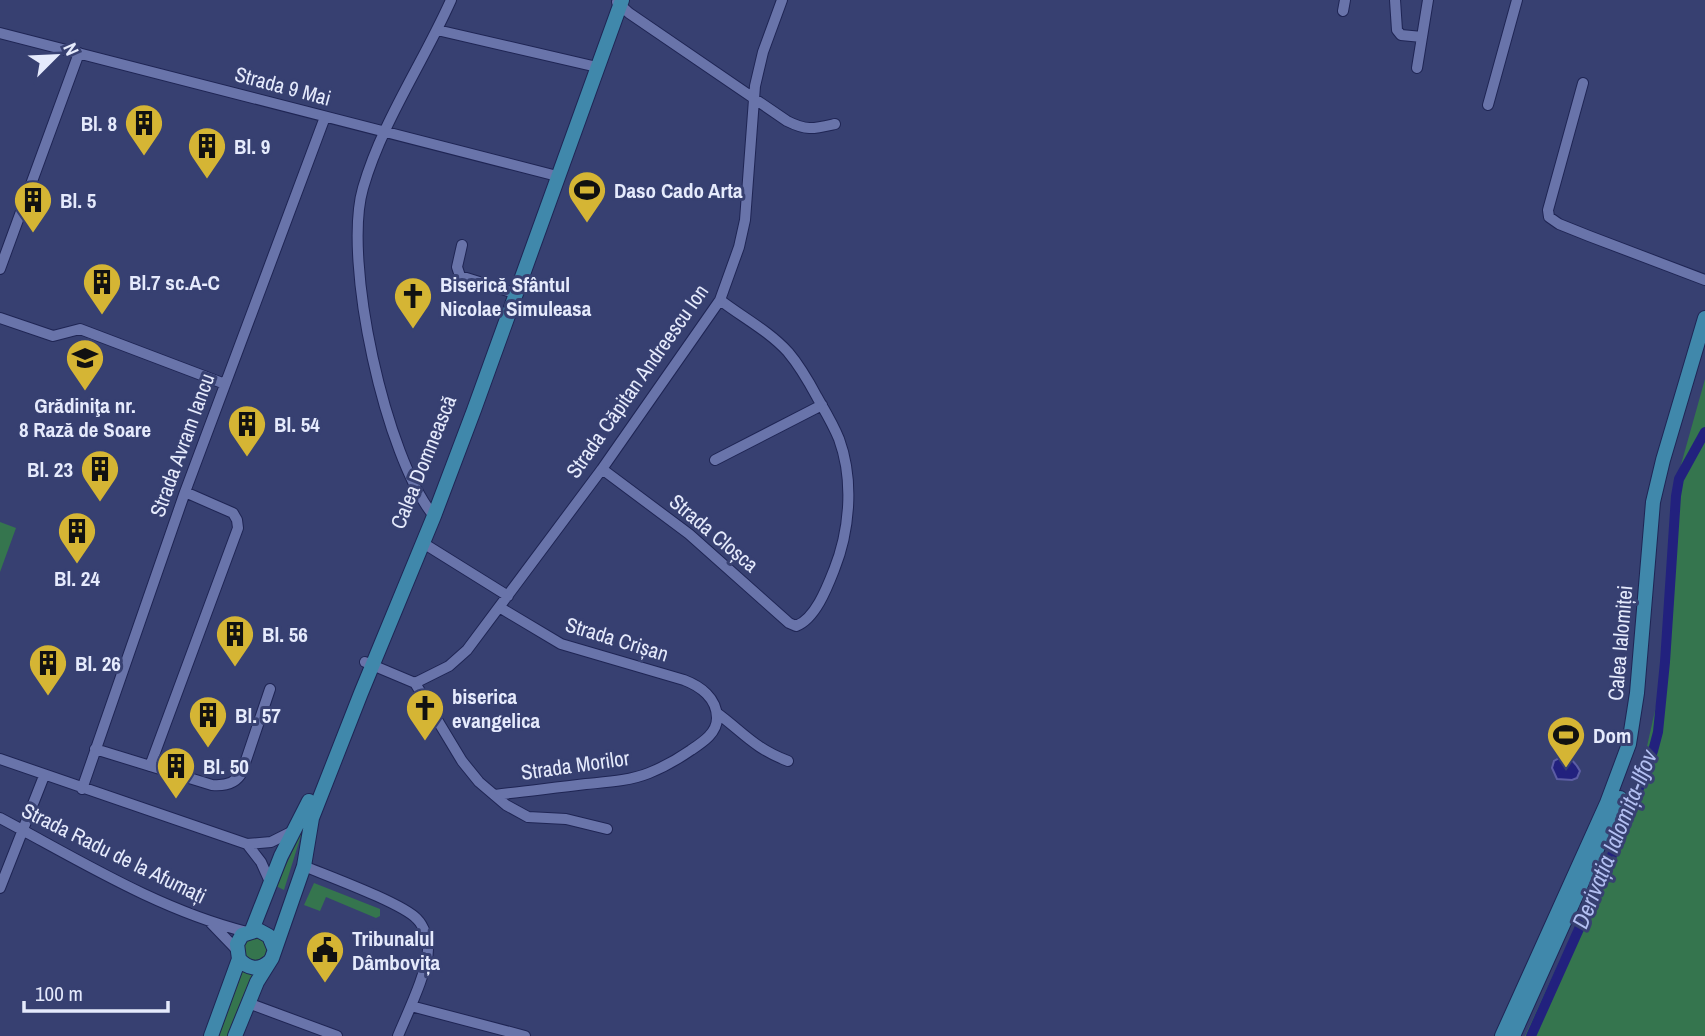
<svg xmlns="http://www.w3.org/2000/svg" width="1705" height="1036" font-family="'Archivo Narrow',sans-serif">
<rect width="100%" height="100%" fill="#374071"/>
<!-- green -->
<path fill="#35754e" d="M 1705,379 L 1705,1036 L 1525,1036 L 1603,866 L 1643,764 L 1661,684 L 1672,513 L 1677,479 Z
M 0,522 L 16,528 L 0,572 Z
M 303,829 L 284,890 L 276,886 Z
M 314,883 L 380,909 L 380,916 L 376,918 L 326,897 L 320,911 L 304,905 Z
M243 949a12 12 0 1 1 24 0a12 12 0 1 1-24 0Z
M 243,969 L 255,972 L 230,1036 L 217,1036 Z"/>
<!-- water -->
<path fill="#22217e" stroke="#5c5da4" stroke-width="2" d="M 1563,756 C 1571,758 1576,763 1580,771 L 1577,778 L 1572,780 L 1557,779 L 1552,768 L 1554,761 Z"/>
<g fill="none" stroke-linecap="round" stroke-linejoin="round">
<!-- canal -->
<path stroke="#22217e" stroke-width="10" d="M 1531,1036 L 1622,833 L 1653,751 L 1658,732 L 1665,662 L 1676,496 L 1679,479 L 1705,432"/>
<!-- minor casing -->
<g stroke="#1f2554" stroke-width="12">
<path id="minor" d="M 1395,0 L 1397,30 L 1401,35 L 1422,37
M 617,2 L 629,13 L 787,121 C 807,131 813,129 835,124
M 1343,11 L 1345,0
M 437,30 L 597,67
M 0,33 L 557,176
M 1417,68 L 1428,0
M 1583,83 L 1548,210 L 1549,217 L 1559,224 L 1589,236 L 1705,280
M 1488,105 L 1517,0
M 462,245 L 457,267 L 460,276 L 508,291
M 0,269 L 79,53
M 0,318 L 53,336 L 80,329 L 225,384
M 715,460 L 822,405
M 602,469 L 689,534 L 789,623 L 796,626 C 815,619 827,588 834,570 C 850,530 854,480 839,439 C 833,424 825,411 817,397 C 809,382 799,365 788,352 C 769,331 742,317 720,300
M 434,516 C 386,459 342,260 363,188 C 382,122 423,63 451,0
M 423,543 L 508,596
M 365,662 L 415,683 L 462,761 L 479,782 L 506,805 L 528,817 L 566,819 L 607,829
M 415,683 L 449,666 L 467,650 L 602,469 L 720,300 L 739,247 L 745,220 L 755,86 L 763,52 L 782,0
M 717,713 C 744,733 754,748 788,761
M 95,749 L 212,785 C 224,786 236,784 242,772 L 270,689
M 0,759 L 247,844 L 271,842 L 295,830
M 150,766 L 238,528 L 237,520 L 233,513 L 185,492
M 82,789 L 185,492 L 325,117
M 495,795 C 525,791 555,788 586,784 C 606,782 629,781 649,773 C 664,767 678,759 691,750 C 703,742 717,733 717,718 C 717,698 700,686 684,680 L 561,644 L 499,607
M 0,818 C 79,860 159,910 247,932
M 247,844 L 261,862 L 270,882
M 304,866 C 328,876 402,903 417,919 C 424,926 428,939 428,949 C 428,971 407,1014 398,1036
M 0,888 L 44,776
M 211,923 L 236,949
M 248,1003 L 337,1036
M 411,1006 L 525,1036"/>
</g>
<!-- major casing -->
<g stroke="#1f2554" stroke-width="16">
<path id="major" d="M 252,930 L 281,856 L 309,801
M 269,962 C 259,971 248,969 239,959 L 237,944 L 242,935 L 258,930 L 269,936 L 274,948
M 211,1036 L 239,959
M 235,1036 L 257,982 L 272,958 L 304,866 L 312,818 L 361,693 L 434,516 L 474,410 L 622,0
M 1502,1036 L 1607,803 L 1629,744 L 1637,693 L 1653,502 L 1663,460 L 1705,318
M 1513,1036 L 1620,798"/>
</g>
<!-- minor -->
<use href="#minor" stroke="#6974aa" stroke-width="10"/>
<!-- major -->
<use href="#major" stroke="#4088ab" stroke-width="14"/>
</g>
<!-- icons -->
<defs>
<g id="building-pin" transform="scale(2.0125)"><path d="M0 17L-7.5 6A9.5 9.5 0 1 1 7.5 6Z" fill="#d5b534" stroke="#374071"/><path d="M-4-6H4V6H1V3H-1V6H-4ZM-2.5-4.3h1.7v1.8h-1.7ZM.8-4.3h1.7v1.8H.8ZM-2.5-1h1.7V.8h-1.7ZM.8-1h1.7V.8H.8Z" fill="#111"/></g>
<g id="stadium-pin" transform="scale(2.0125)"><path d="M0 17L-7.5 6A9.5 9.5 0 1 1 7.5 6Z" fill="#d5b534" stroke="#374071"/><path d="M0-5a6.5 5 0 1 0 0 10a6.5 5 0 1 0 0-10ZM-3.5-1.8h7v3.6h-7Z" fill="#111"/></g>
<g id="church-pin" transform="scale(2.0125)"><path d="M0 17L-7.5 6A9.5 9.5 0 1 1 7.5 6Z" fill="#d5b534" stroke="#374071"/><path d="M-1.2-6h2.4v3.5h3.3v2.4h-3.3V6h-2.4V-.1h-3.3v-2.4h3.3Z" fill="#111"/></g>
<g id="school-pin" transform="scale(2.0125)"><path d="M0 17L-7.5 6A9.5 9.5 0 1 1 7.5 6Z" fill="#d5b534" stroke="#374071"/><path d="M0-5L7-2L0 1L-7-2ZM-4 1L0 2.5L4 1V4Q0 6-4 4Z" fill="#111"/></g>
<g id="civic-pin" transform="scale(2.0125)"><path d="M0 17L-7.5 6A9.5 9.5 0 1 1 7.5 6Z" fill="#d5b534" stroke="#374071"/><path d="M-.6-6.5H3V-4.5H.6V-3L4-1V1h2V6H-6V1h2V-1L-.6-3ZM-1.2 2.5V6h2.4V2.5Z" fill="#111"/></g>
</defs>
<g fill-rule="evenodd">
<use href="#building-pin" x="144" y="123"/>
<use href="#building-pin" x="207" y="146"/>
<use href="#stadium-pin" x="587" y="190"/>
<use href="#building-pin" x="33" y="200"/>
<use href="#building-pin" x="102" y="282"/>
<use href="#church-pin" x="413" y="296"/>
<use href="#school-pin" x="85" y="358"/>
<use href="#building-pin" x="247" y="424"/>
<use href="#building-pin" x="100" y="469"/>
<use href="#building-pin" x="77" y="531"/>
<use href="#building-pin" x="235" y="634"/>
<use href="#building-pin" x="48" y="663"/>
<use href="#church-pin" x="425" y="708"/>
<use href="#building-pin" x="208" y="715"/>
<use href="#stadium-pin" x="1566" y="735"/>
<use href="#building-pin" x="176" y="766"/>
<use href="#civic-pin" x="325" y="950"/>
</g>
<g text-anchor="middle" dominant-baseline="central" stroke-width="6" stroke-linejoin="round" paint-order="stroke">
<!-- street labels -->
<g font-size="21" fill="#e5eafc" stroke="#374071">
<text transform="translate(283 86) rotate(15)">Strada 9 Mai</text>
<text transform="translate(637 381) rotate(-55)">Strada Căpitan Andreescu Ion</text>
<text transform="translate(182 445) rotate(-70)">Strada Avram Iancu</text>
<text transform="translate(423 462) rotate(-68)">Calea Domnească</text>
<text transform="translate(714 533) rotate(40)">Strada Cloșca</text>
<text transform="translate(617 639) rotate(17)">Strada Crișan</text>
<text transform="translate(1620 643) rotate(-85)">Calea Ialomiței</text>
<text transform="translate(575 765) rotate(-8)">Strada Morilor</text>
<text transform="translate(114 853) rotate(26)">Strada Radu de la Afumați</text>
</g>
<!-- poi labels -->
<g font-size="21" font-weight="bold" fill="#e5eafc" stroke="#374071" text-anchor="start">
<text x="117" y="123" text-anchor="end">Bl. 8</text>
<text x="234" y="146">Bl. 9</text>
<text x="614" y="190">Daso Cado Arta</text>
<text x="60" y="200">Bl. 5</text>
<text x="129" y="282">Bl.7 sc.A-C</text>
<text x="440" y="284">Biserică Sfântul<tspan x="440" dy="24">Nicolae Simuleasa</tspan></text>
<text x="85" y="405" text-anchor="middle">Grădiniţa nr.<tspan x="85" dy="24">8 Rază de Soare</tspan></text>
<text x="274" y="424">Bl. 54</text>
<text x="73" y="469" text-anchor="end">Bl. 23</text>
<text x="77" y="578" text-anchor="middle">Bl. 24</text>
<text x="262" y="634">Bl. 56</text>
<text x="75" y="663">Bl. 26</text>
<text x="452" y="696">biserica<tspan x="452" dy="24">evangelica</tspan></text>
<text x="235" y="715">Bl. 57</text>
<text x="1593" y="735">Dom</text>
<text x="203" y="766">Bl. 50</text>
<text x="352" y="938">Tribunalul<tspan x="352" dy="24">Dâmbovița</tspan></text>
</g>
<!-- water labels -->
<g font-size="23" font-style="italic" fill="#b3bff2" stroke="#374071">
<text transform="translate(1614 839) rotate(-68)">Derivația Ialomița-Ilfov</text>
</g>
</g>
<!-- north arrow -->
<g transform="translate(56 56) rotate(66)" stroke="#374071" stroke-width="5" paint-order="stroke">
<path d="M0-5L12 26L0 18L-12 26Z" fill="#e5eafc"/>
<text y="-10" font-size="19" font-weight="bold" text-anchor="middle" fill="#e5eafc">N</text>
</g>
<!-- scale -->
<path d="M24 1001v10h144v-10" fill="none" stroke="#e5eafc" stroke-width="3.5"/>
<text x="35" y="1001" font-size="21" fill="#e5eafc" stroke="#374071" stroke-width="5" paint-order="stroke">100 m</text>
</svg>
